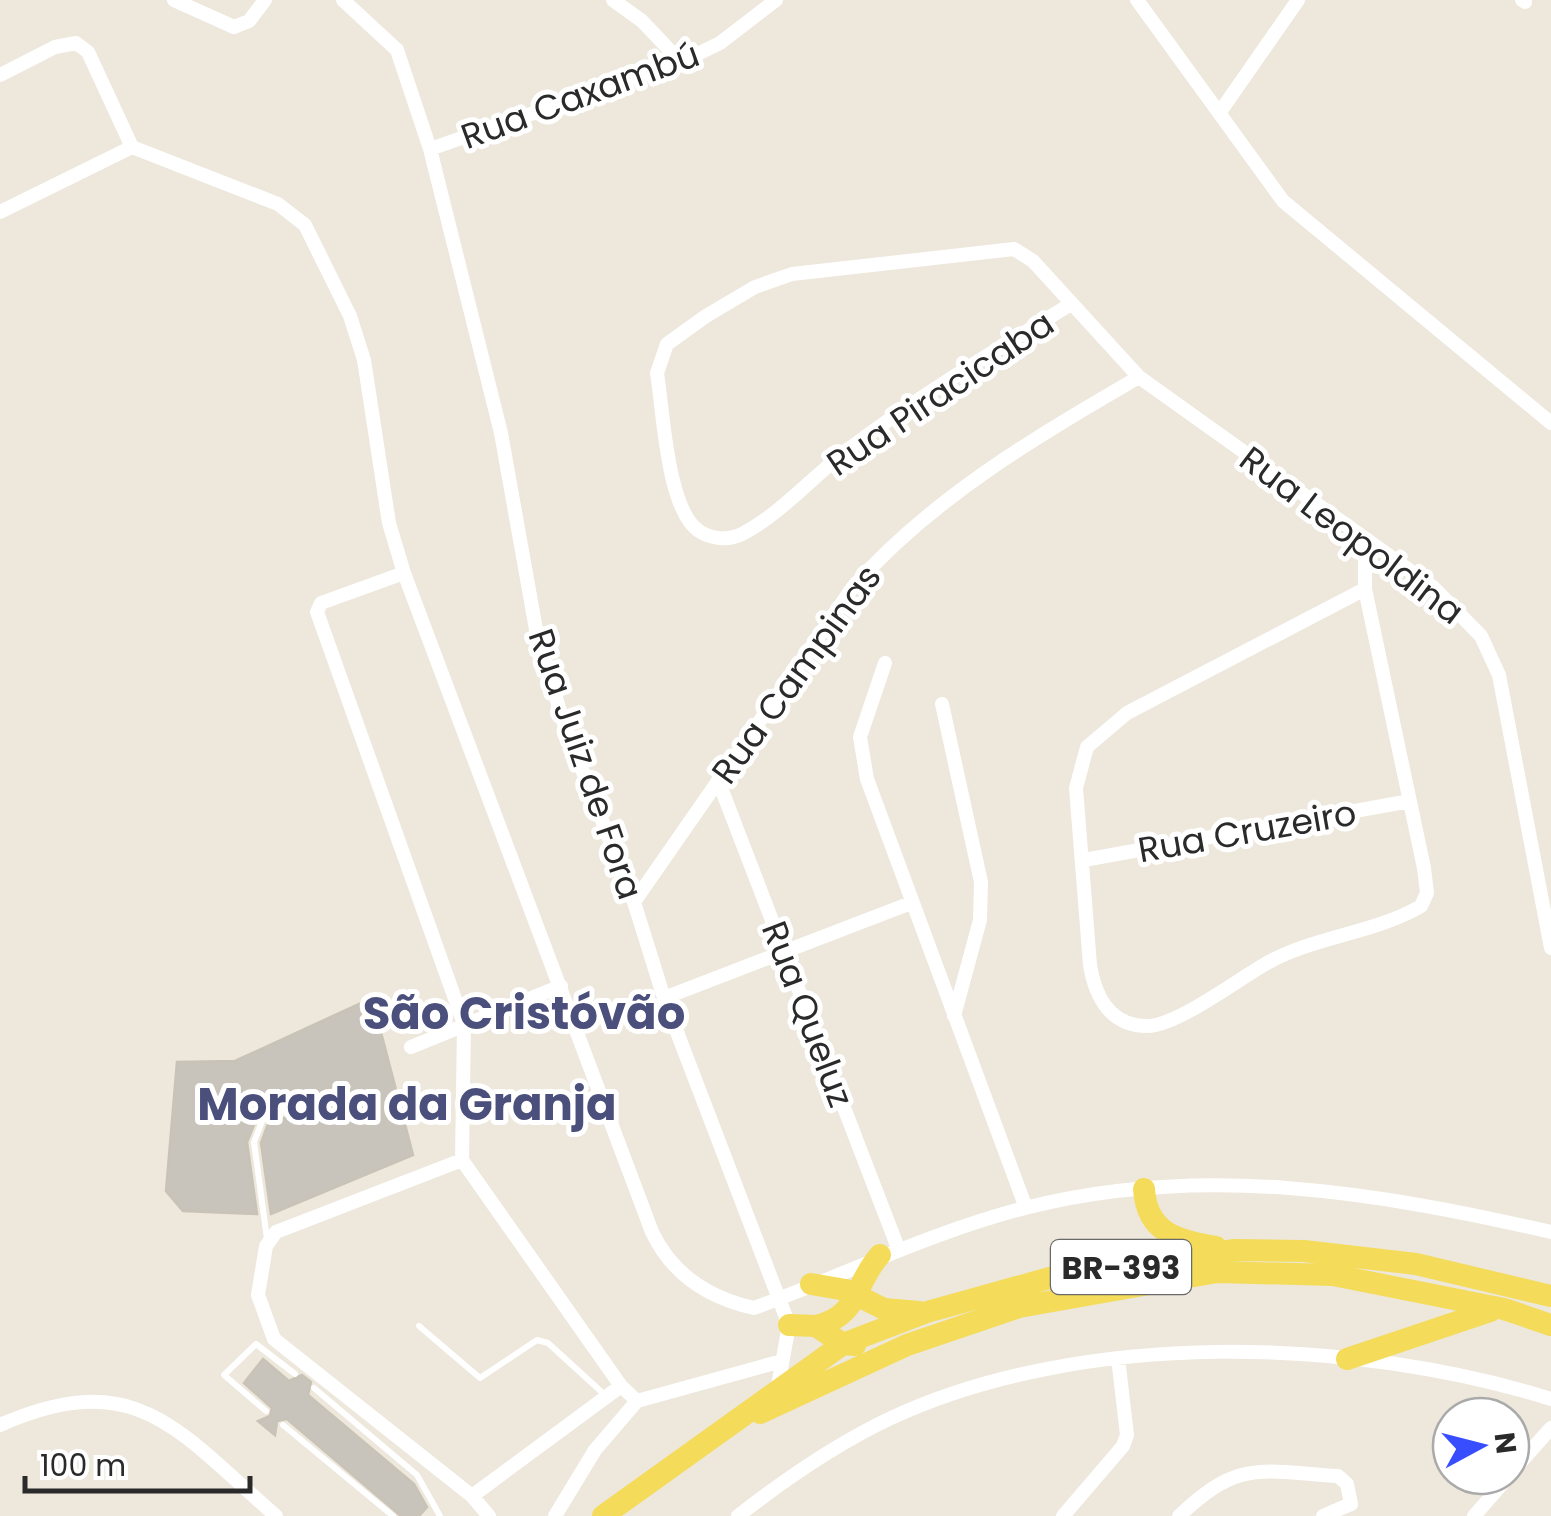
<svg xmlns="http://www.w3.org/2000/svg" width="1551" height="1516" font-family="Poppins,sans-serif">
<rect width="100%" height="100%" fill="#ede7dc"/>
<!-- building -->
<path fill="#c8c4bc" stroke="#c8c3b6" stroke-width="2.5" d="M 372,998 L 413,1155 L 271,1214 L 261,1143 L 268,1124 L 350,1094 L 353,1085 L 345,1082 L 258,1115 L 247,1142 L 257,1214 L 183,1211 L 166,1191 L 177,1062 L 235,1061 Z
M 263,1359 L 289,1381 L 302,1375 L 311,1382 L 308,1395 L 414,1484 L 427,1507 L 419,1516 L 401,1516 L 287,1419 L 277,1421 L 275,1435 L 258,1421 L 270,1416 L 272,1408 L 244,1383 Z"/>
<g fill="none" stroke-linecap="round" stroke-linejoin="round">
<!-- service -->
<path stroke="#fff" stroke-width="6" d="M 267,1239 L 254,1142 L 263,1119 L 347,1088
M 419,1326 L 480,1378 L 537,1340 L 548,1343 L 606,1396
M 314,1388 L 417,1475 L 440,1516
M 266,1411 L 224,1375 L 256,1344 L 295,1374
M 283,1425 L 393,1516"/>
<!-- minor -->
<path stroke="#fff" stroke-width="14" d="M 174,0 L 234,27 L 249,21 L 265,0
M 343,0 L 397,50 L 430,149 L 501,433 L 537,635 L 563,721 L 634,902 L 664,998 L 789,1325 L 778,1386
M 613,0 L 642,21 L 681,62
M 1137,0 L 1283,201 L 1551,423
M 1522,0 L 1525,2
M 0,75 L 55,47 L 76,43 L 88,52 L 132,147
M 1220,112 L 1298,0
M 430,149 L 681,62 L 720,43 L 776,0
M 0,212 L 132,147 L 278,204 L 305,225 L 350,316 L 364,360 L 389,523 L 404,573 L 652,1232 C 672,1274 709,1298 754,1308 C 845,1275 931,1232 1025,1208 C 1202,1163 1377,1192 1551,1232
M 1071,304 C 996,350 919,396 849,449 C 813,476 782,513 742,534 C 728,541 711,539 699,531 C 667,510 663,410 657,373 L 667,344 L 706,316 L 755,287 L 792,274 L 1014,249 L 1033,261 L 1139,377 L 1433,587 L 1481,636 L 1499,675 L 1551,948
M 404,573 L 321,603 L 317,612 L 464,1024 L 462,1160 L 621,1386 L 637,1401
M 1365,589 L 1127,713 L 1087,747 L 1076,788 L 1090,965 C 1095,996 1110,1026 1147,1026 C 1176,1027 1241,977 1269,962 C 1317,936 1375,933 1421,906 L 1427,893 L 1424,868 L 1365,589 L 1365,539
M 885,663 L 860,737 L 867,779 L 1026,1208
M 942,704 L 981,882 L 980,920 L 954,1016
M 718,780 L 898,1248
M 1084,860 L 1410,801
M 634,902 L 853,587 C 933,497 1036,437 1139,377
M 664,998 L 911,903
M 411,1047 L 561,986
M 462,1160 L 276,1232 L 266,1246 L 258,1295 L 274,1339 L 472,1496 L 489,1516
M 637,1401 L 782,1361
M 0,1425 C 137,1365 178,1431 276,1516
M 1511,1473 L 1551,1428
M 472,1496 L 621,1386
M 555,1516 L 595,1450 L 637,1401
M 738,1516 C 784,1480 838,1443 891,1418 C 1083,1329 1352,1337 1551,1399
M 1063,1516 L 1123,1446 L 1127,1435 L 1118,1358
M 1179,1516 C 1239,1459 1260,1471 1338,1476 L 1347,1484 L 1351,1504 L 1323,1516
M 1474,1516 L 1509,1476"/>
<!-- primary -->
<path stroke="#f4dc5a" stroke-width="22" d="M 1144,1189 C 1147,1234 1178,1240 1216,1247
M 811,1284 L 846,1290 L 884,1309 L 919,1312
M 789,1325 L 816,1326 L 843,1344 L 855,1345
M 816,1326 C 859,1317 855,1282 880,1255
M 1347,1359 L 1490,1311
M 760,1413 L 907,1345 L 1019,1307 L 1217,1272 L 1333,1275 L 1504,1309 L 1551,1325
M 603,1516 L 843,1344 L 927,1312 L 1064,1274 L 1235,1250 L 1304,1251 L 1416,1264 L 1551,1296"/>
</g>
<g text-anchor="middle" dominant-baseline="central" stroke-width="10" stroke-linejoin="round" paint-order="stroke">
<!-- shield labels -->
<rect fill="#fff" stroke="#6a6a6a" stroke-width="2.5" x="1051" y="1240" width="140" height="54" rx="8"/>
<g font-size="32" font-weight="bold" fill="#2a2a2a">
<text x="1121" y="1267">BR-393</text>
</g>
<!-- street labels -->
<g font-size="35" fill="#2a2a2a" stroke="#fff">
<text transform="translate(580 95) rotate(-20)">Rua Caxambú</text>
<text transform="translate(940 393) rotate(-34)">Rua Piracicaba</text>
<text transform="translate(1352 535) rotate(37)">Rua Leopoldina</text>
<text transform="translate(796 674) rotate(-54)">Rua Campinas</text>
<text transform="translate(586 764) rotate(71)">Rua Juiz de Fora</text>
<text transform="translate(1247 831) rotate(-10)">Rua Cruzeiro</text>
<text transform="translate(808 1014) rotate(69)">Rua Queluz</text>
</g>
<!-- district labels -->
<g font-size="45" font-weight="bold" fill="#4a4f7c" stroke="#fff">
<text x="524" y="1013">São Cristóvão</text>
<text x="407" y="1104">Morada da Granja</text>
</g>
</g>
<!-- north arrow -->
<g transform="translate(1481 1446) rotate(83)"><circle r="48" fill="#ffffff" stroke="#aaaaaa" stroke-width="2.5"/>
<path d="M0-8L18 38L0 25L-18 38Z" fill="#384efe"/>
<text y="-15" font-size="28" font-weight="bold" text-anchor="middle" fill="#2a2a2a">N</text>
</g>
<!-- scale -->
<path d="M25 1476v15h225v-15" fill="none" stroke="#2a2a2a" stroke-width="5"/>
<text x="40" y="1476" font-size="30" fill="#2a2a2a" stroke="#ffffff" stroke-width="8" paint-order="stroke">100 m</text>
</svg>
